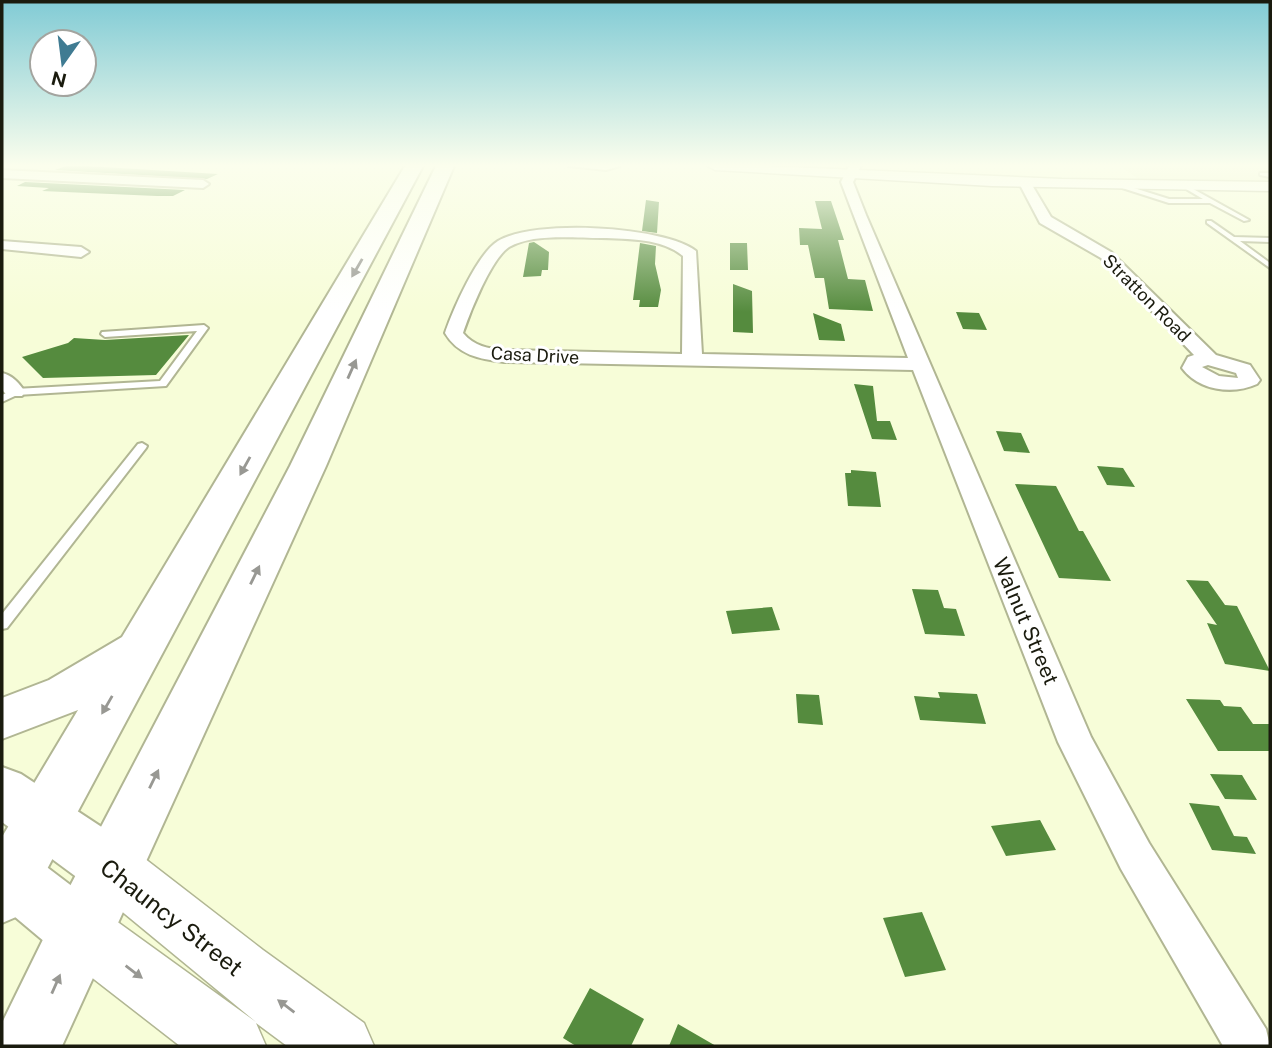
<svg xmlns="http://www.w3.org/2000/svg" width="1272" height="1048" font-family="'Public Sans',sans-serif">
<rect width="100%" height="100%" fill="#f7fdd8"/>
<!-- built -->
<path fill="#ecf3c7" d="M 1120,166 L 1270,166 L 1270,182 L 1141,181 Z"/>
<!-- building -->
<path fill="#558b3e" d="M 66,166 L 87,166 L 218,174 L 207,179 L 55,170 Z
M 25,182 L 185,190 L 173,196 L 157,196 L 42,191 L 49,188 L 17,186 Z
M 646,200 L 659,202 L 657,233 L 642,231 Z
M 815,201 L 831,201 L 844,240 L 838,240 L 848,279 L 865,280 L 873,311 L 829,309 L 824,278 L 815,278 L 808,245 L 800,245 L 799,228 L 822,229 Z
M 534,242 L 549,252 L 548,270 L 542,270 L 541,276 L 523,277 L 529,243 Z
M 640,243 L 656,246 L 655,264 L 661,290 L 658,307 L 639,307 L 640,300 L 633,300 Z
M 730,243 L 747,243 L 748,270 L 730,270 Z
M 733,284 L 752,291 L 753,333 L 733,332 Z
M 956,312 L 979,313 L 987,330 L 963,329 Z
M 813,313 L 841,324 L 845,341 L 819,340 Z
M 189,335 L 156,375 L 43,378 L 22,357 L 68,343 L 74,338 L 105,340 Z
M 854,384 L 873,386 L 877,421 L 890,421 L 897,440 L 872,439 Z
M 996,431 L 1021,433 L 1030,453 L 1004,451 Z
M 1097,466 L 1123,468 L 1135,487 L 1107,485 Z
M 851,470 L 876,472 L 881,507 L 848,506 L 845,473 L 851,473 Z
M 1015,484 L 1056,486 L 1079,531 L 1083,531 L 1111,581 L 1059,578 Z
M 1186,580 L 1208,581 L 1225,605 L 1237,606 L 1270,671 L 1225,664 L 1207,623 L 1217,625 Z
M 912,589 L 938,590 L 944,608 L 956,609 L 965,636 L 925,634 Z
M 772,607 L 780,630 L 732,634 L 726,611 Z
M 938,692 L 977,694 L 986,724 L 920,720 L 914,696 L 940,698 Z
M 796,694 L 819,695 L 823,725 L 798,723 Z
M 1186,699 L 1220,700 L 1224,706 L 1241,707 L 1253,724 L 1270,724 L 1270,751 L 1218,751 Z
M 1210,774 L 1242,775 L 1257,800 L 1225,799 Z
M 1189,803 L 1219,806 L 1234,836 L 1247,837 L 1256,854 L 1212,850 Z
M 1040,820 L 1056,850 L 1006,856 L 991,826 Z
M 922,912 L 946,970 L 905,977 L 883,918 Z
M 590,988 L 644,1019 L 631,1046 L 576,1046 L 563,1038 Z
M 678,1024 L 716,1046 L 669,1046 Z"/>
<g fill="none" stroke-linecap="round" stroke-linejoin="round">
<!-- service casing -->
<g stroke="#b1b693" stroke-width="4">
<path id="service" d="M 569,166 L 620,166 L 606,170 Z
M 1260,173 L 1270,173 L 1270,177 L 1260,175 Z
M 1118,183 L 1169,199 L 1203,199 L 1181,186 L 1186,185 L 1249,220 L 1244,221 L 1210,203 L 1169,203 L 1116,186 Z
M 1207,221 L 1211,221 L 1234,237 L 1270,238 L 1270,242 L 1240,241 L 1270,263 L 1270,268 L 1207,223 Z
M 204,325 L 208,328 L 166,386 L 17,395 L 2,402 L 2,395 L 15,389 L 160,381 L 197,331 L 105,337 L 101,334 L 102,332 Z
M 142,443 L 147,446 L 146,448 L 7,628 L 2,629 L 2,614 L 138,444 Z"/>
</g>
<!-- minor casing -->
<g stroke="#b1b693" stroke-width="4">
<path id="minor" d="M 849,166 L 861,166 L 853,182 L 866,215 L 1091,737 L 1149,843 L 1266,1029 L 1270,1046 L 1223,1046 L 1121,869 L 1058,742 L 913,370 L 504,362 C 479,359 458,355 445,333 C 453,310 477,254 498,241 C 534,219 663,226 696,251 L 702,354 L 908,358 L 841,182 ZM 601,238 C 629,239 661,238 683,256 L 682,354 L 504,350 C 488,349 474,346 463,333 C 470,312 491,259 509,247 C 533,233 575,238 601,238 Z
M 2,170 L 203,180 L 209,184 L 203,188 L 2,178 Z
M 1021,180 L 1029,180 L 1051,217 L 1111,252 L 1216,355 L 1250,365 L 1260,380 L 1257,384 C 1233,395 1199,391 1182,368 L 1188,357 L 1194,355 L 1101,258 L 1040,223 L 1019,183 ZM 1208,365 L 1236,373 L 1238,378 L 1219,376 L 1202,367 Z
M 2,241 L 81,247 L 89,252 L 81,257 L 2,249 Z
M 2,373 C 12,375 20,384 25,392 L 22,396 L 8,396 L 2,390 Z"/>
</g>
<!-- tertiary casing -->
<g stroke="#b1b693" stroke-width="3">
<path id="tertiary" d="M 708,166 L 767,166 L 1062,179 L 1270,182 L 1270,191 L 992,186 L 715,170 Z"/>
</g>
<!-- secondary casing -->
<g stroke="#b1b693" stroke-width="3">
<path id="secondary" d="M 111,840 L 131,848 L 263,950 L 364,1023 L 374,1046 L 287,1046 L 256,1023 L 266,1046 L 180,1046 L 59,952 L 50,931 L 59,910 L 80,901 L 101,910 L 256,1022 L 91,886 L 83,867 L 91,848 Z"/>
</g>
<!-- primary casing -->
<g stroke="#b1b693" stroke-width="4">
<path id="primary" d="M 2,767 L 21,774 L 132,847 L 140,867 L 132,887 L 111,895 L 90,887 L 2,822 Z
M 2,841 L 23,849 L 102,909 L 111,931 L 102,953 L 80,962 L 58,953 L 2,906 Z"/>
</g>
<!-- trunk casing -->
<g stroke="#b1b693" stroke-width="4">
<path id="trunk" d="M 405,166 L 423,166 L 23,914 L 2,923 L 2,837 L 78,710 L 2,739 L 2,698 L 49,680 L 122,637 Z
M 436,166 L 454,166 L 326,466 L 62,1046 L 2,1046 L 2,1023 L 58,909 L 290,466 Z"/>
</g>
<!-- service -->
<use href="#service" fill="#fff" fill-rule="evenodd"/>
<!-- minor -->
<use href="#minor" fill="#fff" fill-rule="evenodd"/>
<!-- tertiary -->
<use href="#tertiary" fill="#fff" fill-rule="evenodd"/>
<!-- secondary -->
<use href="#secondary" fill="#fff" fill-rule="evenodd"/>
<!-- primary -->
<use href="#primary" fill="#fff" fill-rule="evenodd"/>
<!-- trunk -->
<use href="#trunk" fill="#fff" fill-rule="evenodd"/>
</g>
<!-- one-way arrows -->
<defs><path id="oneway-solid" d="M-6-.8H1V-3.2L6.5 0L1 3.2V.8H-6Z" transform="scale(1.75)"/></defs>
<g fill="#989893">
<use href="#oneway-solid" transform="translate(357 268) rotate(120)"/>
<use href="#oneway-solid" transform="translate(352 369) rotate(-66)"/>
<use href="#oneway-solid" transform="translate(245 466) rotate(119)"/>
<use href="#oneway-solid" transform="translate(255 575) rotate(-64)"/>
<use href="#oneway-solid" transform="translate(107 705) rotate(120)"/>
<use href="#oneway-solid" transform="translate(154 779) rotate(-64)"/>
<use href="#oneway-solid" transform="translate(134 972) rotate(37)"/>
<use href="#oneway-solid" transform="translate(56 984) rotate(-66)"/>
<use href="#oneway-solid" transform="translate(286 1006) rotate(-143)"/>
</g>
<!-- sky -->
<linearGradient id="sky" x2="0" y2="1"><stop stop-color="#81cbd5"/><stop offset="0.53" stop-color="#fbfeed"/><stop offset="1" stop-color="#fbfeed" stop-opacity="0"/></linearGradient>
<rect width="1272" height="312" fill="url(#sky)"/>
<g text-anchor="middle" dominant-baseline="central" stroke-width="6" stroke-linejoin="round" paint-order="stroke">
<!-- far-street labels -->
<g font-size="18" fill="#1a1b0e" stroke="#fff">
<text transform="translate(1147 298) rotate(45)">Stratton Road</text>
<text transform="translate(535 355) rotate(3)">Casa Drive</text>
</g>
<!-- street labels -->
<g font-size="21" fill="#1a1b0e" stroke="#fff">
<text transform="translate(1026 621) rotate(67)">Walnut Street</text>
</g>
<!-- near-street labels -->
<g font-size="24" fill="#1a1b0e" stroke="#fff">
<text transform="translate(172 917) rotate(38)">Chauncy Street</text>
</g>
</g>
<!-- border -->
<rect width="1272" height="1048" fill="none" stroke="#1a1b0e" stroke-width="7"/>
<!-- north arrow -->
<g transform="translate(63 63) rotate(194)"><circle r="33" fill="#ffffff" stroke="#a3a49f" stroke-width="2"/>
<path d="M0-5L12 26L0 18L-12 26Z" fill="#3f7b92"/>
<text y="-10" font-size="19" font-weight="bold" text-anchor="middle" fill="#1a1b0e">N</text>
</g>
</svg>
